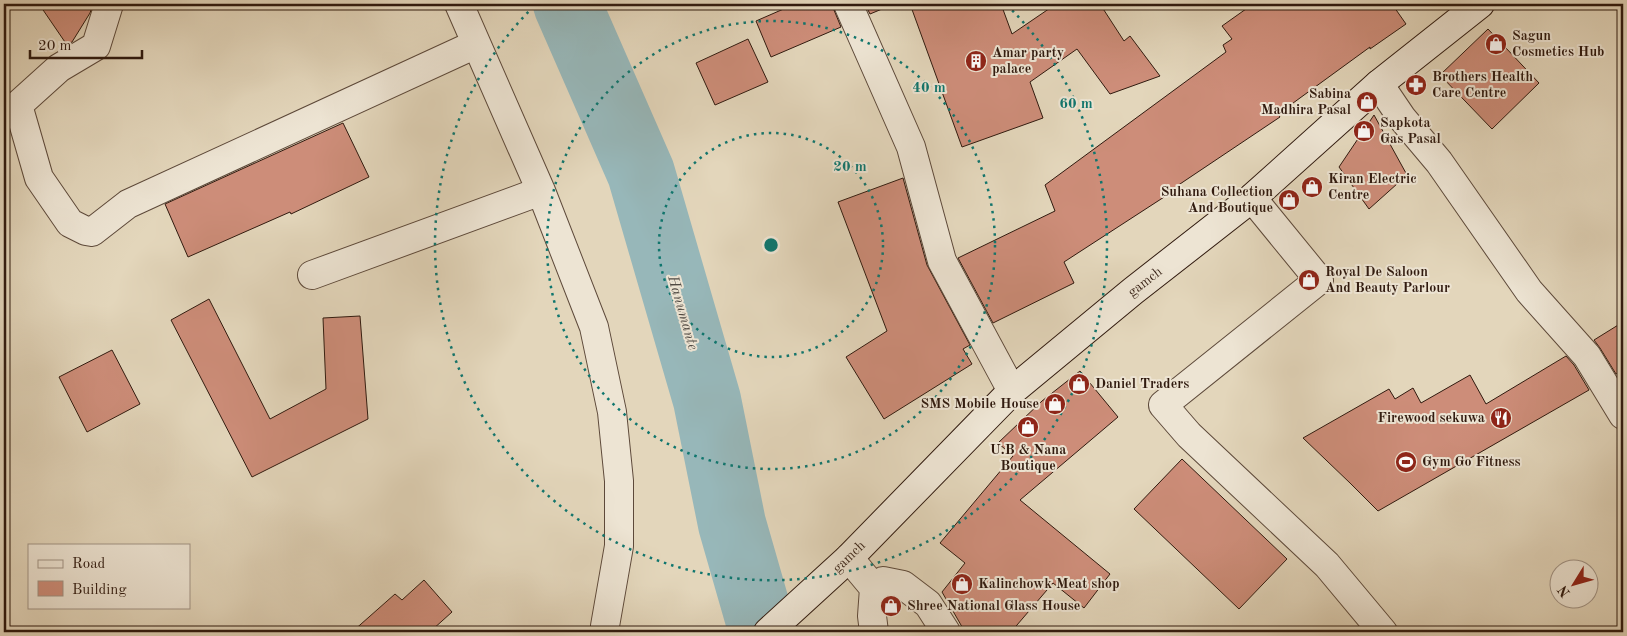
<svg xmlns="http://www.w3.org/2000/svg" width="1627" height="636" font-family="'Old Standard TT',serif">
<rect width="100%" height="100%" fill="#e3d6bb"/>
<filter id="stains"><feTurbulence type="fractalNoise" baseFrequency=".004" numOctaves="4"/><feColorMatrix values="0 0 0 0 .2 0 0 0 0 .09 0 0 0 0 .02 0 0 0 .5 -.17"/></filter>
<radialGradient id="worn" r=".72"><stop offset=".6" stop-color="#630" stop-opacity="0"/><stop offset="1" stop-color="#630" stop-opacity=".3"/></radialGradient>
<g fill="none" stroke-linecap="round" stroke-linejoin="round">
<!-- river -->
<path stroke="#97b7b9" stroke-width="68" d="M 567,4 L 641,173 L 707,400 L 732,524 L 763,632"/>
</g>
<!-- building -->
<path fill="#cd8d79" stroke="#301a0f" d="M 39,4 L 93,4 L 90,13 L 72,42 L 67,45 Z
M 795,4 L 833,4 L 834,10 L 841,27 L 771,57 L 756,21 Z
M 865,4 L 894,4 L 870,14 Z
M 910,4 L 1001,4 L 1012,34 L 1056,4 L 1100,4 L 1124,41 L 1130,36 L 1160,76 L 1110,94 L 1077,49 L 1030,82 L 1043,118 L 962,147 Z
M 1253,4 L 1392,4 L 1406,24 L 1370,49 L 1370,47 L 1278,114 L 1280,117 L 1177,186 L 1178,188 L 1064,262 L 1074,283 L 993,323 L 958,258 L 1055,211 L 1045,185 L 1226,52 L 1223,45 L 1232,39 L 1222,26 Z
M 1488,29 L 1539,83 L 1492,129 L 1440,75 Z
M 748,39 L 768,82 L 715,105 L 696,63 Z
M 1374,115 L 1407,175 L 1369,209 L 1339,167 Z
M 343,123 L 369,177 L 291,214 L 290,212 L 188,257 L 165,204 Z
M 903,178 L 927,265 L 970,345 L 963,349 L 972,364 L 884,419 L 846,357 L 887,331 L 838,202 Z
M 209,299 L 270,419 L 326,389 L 323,318 L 360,316 L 368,419 L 252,477 L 171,320 Z
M 1623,322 L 1623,370 L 1616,374 L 1600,348 L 1594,340 Z
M 112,350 L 140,404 L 87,432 L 59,377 Z
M 1566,356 L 1574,365 L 1589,390 L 1378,511 L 1350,483 L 1303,438 L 1389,389 L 1395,399 L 1413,388 L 1421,403 L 1470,375 L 1486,404 Z
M 1080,371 L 1118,417 L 1020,500 L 1110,574 L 1084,608 L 1053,583 L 1011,632 L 965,632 L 942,592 L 965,563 L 940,543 L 1013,456 L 998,443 L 1042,401 Z
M 1182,459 L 1287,559 L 1239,609 L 1134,509 Z
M 424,580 L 452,612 L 432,630 L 434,632 L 352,632 L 395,594 L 402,600 Z"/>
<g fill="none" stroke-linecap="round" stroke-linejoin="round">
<!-- street casing -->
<g stroke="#5d493a" stroke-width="30">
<path id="street" d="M 109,4 L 96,46 L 59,68 L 18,105 L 39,178 L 70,223 L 86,231 L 92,232 L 128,204 L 476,44
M 459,4 L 541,191 L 594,327 L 612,412 L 619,481 L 619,546 L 605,626 L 606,632
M 848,4 L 911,147 L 942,261 L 1012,391
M 1379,84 L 1402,118 L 1439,162 L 1529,291 L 1587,356 L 1623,415
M 1252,198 L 1319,280 L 1163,405 L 1189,435 L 1327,565 L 1383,632
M 312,275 L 541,191
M 849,558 L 874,588 L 872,616 L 874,632
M 874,588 L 883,581 L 903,585 L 928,604 L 946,632"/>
</g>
<!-- secondary casing -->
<g stroke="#301a0f" stroke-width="30">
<path id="secondary" d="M 768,632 L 849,558 L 1012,391 L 1133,291 L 1252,198 L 1379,84 L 1480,4"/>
</g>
<!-- street -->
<use href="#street" stroke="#ede4d3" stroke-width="28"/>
<!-- secondary -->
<use href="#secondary" stroke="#ede4d3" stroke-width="28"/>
</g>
<!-- distance rings -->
<g fill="none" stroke="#0f766e" stroke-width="2.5" stroke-dasharray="2.5 5">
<circle cx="771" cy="245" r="112"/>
<circle cx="771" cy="245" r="224"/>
<path d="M1007 5A336 336 0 1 1 535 5"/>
</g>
<!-- icons -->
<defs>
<g id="shop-disc" transform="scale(1.125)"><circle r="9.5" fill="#8f2418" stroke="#ede4d3"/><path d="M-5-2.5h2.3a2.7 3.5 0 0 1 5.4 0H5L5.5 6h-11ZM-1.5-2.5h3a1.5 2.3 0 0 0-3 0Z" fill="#fff"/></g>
<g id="building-disc" transform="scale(1.125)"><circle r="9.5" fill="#8f2418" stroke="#ede4d3"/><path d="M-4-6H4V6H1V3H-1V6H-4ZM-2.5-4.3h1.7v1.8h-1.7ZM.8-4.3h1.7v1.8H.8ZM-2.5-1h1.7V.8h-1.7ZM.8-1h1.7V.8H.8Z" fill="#fff"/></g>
<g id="pharmacy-disc" transform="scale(1.125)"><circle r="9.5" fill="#8f2418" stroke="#ede4d3"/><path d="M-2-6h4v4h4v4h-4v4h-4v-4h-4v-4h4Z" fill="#fff"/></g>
<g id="restaurant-disc" transform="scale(1.125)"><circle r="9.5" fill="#8f2418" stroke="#ede4d3"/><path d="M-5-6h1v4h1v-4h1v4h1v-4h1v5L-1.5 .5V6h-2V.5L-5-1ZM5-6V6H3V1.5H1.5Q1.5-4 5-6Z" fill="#fff"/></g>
<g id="stadium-disc" transform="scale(1.125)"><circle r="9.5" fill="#8f2418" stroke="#ede4d3"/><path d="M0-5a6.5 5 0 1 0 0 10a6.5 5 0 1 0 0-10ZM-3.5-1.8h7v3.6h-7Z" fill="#fff"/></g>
</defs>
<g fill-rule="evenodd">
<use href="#shop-disc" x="1496" y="44"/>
<use href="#building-disc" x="976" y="61"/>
<use href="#pharmacy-disc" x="1416" y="85"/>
<use href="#shop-disc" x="1367" y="102"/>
<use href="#shop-disc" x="1364" y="131"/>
<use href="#shop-disc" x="1312" y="187"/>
<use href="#shop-disc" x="1289" y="200"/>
<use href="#shop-disc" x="1309" y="280"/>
<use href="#shop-disc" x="1079" y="384"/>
<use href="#shop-disc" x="1055" y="404"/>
<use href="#restaurant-disc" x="1501" y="418"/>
<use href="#shop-disc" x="1028" y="427"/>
<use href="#stadium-disc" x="1406" y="462"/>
<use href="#shop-disc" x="962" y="584"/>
<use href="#shop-disc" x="891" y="606"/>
</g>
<g text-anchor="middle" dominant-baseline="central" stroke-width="4" stroke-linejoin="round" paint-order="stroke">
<!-- poi labels -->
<g font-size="14" font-weight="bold" fill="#301a0f" stroke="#ede4d3" text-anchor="start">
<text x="1512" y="36">Sagun<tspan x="1512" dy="16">Cosmetics Hub</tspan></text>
<text x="992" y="53">Amar party<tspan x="992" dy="16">palace</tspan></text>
<text x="1432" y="77">Brothers Health<tspan x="1432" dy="16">Care Centre</tspan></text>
<text x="1351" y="94" text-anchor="end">Sabina<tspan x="1351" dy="16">Madhira Pasal</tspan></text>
<text x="1380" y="123">Sapkota<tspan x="1380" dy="16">Gas Pasal</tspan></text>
<text x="1328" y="179">Kiran Electric<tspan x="1328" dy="16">Centre</tspan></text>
<text x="1273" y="192" text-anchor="end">Suhana Collection<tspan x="1273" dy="16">And Boutique</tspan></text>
<text x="1325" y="272">Royal De Saloon<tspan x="1325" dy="16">And Beauty Parlour</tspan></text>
<text x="1095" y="384">Daniel Traders</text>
<text x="1039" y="404" text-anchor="end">SMS Mobile House</text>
<text x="1485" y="418" text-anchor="end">Firewood sekuwa</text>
<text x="1028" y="450" text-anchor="middle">U.B &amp; Nana<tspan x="1028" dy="16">Boutique</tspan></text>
<text x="1422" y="462">Gym Go Fitness</text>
<text x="978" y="584">Kalinchowk Meat shop</text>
<text x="907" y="606">Shree National Glass House</text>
</g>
<!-- street labels -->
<g font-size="14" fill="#301a0f" stroke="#ede4d3">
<text transform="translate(1145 282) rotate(-38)">gamch</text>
<text transform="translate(849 557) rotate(-44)">gamch</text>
</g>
<!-- water labels -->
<g font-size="15" font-style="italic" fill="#4f4942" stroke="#ede4d3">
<text transform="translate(682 313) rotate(74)">Hanumante</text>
</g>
</g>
<circle cx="771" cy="245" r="8" fill="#0f766e" stroke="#ede4d3" stroke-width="2.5"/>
<g font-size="15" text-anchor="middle" font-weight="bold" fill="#0f766e" stroke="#ede4d3" stroke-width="4" stroke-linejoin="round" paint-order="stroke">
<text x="929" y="92">40 m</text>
<text x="1076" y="108">60 m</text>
<text x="850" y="171">20 m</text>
</g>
<!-- margin -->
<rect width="1627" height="636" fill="none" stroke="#e3d6bb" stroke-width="20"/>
<rect x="5" y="5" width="1617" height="626" fill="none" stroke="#301a0f" stroke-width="2.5"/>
<rect x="10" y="10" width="1607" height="616" fill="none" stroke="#301a0f"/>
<!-- legend -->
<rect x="28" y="544" width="162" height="65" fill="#ede4d3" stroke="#a19385"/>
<rect x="38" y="560" width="25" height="8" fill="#ede4d3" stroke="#a19385"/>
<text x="72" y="568" font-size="15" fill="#301a0f">Road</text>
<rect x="38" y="581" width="25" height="15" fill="#cd8d79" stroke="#a19385"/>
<text x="72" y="594" font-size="15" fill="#301a0f">Building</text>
<!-- north arrow -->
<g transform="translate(1574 584) rotate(233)"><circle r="24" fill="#ede4d3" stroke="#a19385"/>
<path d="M0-4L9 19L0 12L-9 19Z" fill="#8f2418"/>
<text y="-8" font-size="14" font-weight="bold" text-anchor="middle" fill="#301a0f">N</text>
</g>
<!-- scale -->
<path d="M30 50v8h112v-8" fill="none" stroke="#301a0f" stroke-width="2.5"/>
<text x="38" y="50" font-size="15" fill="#301a0f" stroke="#ede4d3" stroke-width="4" paint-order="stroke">20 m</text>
<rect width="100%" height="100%" filter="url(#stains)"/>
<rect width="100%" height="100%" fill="url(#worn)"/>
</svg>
